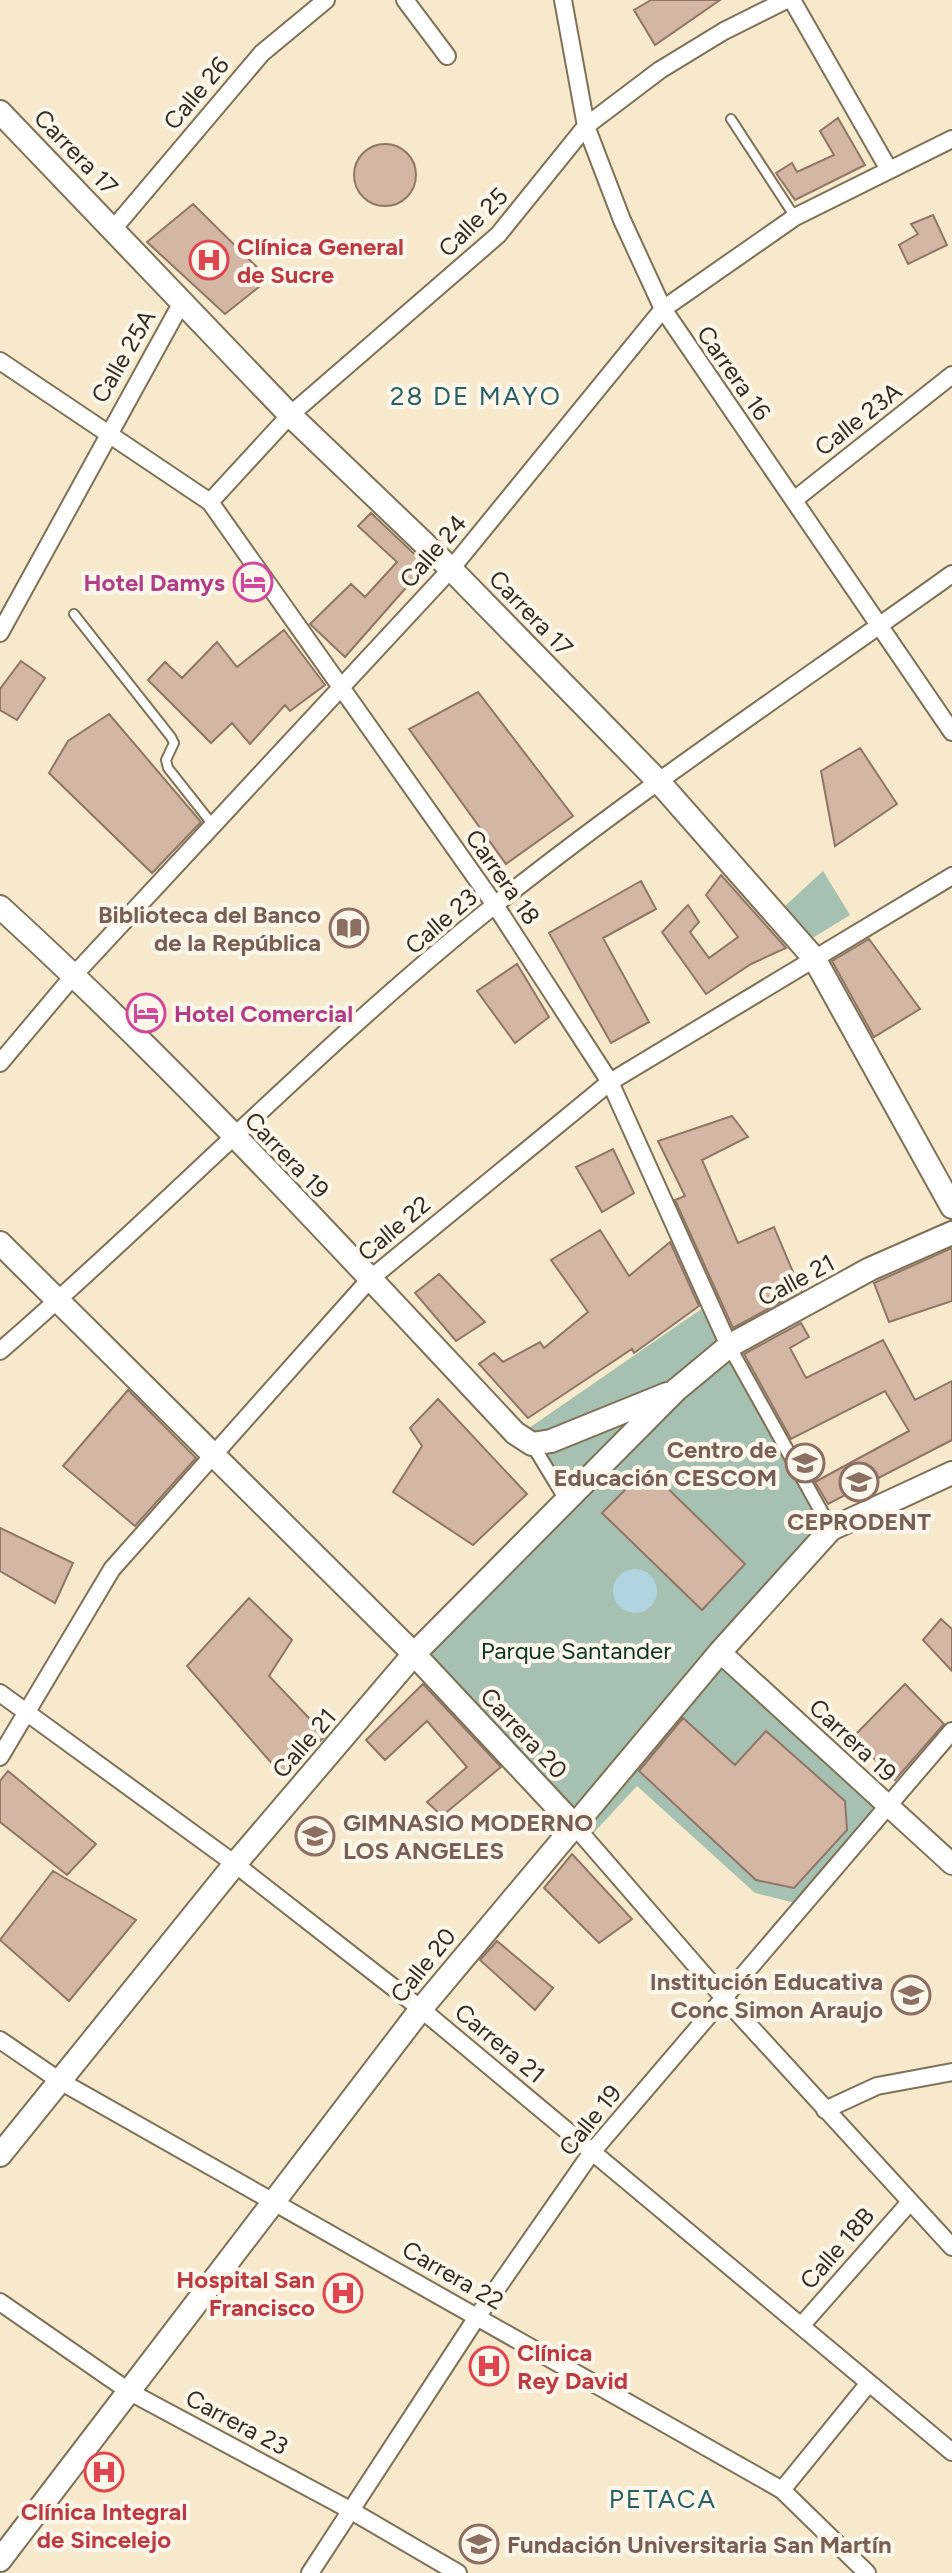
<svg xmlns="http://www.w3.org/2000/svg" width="952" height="2573" font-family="Figtree,sans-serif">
<rect width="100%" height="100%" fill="#f7e9cb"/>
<!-- green -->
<path fill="#a6c0b1" d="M 823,871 L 850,915 L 811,939 L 785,906 Z
M 710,1303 L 831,1529 L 722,1653 L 888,1808 L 804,1905 L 755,1893 L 637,1786 L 587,1840 L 414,1654 L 566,1500 L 519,1435 Z"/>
<!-- water -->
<path fill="#b0d5e0" d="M613 1591a22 22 0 1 1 44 0a22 22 0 1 1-44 0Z"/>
<!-- building -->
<path fill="#d4b6a5" stroke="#917566" stroke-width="2" d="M 651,0 L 720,0 L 655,45 L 634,10 Z
M 838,118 L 865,165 L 795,200 L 776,173 L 792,163 L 797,172 L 834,155 L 820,131 Z
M354 175a31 31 0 1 1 62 0a31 31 0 1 1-62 0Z
M 193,204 L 269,279 L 225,314 L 147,242 Z
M 933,215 L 947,245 L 908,264 L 899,245 L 918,234 L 911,224 Z
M 371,513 L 426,565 L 345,657 L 310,624 L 351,584 L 365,597 L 397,562 L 358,526 Z
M 284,630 L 325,685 L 290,711 L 285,705 L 250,744 L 232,723 L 211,743 L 148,680 L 165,662 L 182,678 L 217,642 L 237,667 Z
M 21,661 L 45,678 L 17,720 L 0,710 L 0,689 Z
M 478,692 L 573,816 L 506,864 L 409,729 Z
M 109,714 L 201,822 L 152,873 L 49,773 L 68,741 Z
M 860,748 L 897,804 L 835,846 L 821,771 Z
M 721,875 L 786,948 L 751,964 L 706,994 L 662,932 L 688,905 L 699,922 L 690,932 L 709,958 L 738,937 L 706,895 Z
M 641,881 L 656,909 L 603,938 L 649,1022 L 611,1043 L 549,933 Z
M 869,939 L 920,1009 L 874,1037 L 832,961 Z
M 517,964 L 549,1017 L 515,1043 L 477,991 Z
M 732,1116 L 748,1137 L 702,1160 L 738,1243 L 774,1227 L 801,1291 L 733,1328 L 675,1200 L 685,1196 L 658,1141 Z
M 613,1149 L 634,1193 L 602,1212 L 576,1167 Z
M 600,1230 L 629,1276 L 670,1242 L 699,1306 L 634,1353 L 632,1349 L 528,1418 L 479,1364 L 494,1353 L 503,1362 L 540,1342 L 544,1348 L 588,1312 L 551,1260 Z
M 952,1248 L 952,1301 L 889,1322 L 874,1283 Z
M 439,1274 L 485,1322 L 456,1341 L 415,1293 Z
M 801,1323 L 809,1337 L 790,1348 L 806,1378 L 883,1340 L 915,1400 L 952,1381 L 952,1440 L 828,1504 L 815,1482 L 909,1431 L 885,1391 L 791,1439 L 744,1354 Z
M 128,1390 L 196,1458 L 135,1526 L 63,1466 Z
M 438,1399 L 527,1494 L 473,1545 L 393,1492 L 422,1446 L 410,1428 Z
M 647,1468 L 745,1564 L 702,1610 L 602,1513 Z
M 0,1528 L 73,1563 L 55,1603 L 0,1571 Z
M 249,1598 L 292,1640 L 269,1676 L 326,1736 L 281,1774 L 187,1666 Z
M 941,1619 L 952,1629 L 952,1671 L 923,1640 Z
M 423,1684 L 501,1767 L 442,1816 L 427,1802 L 467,1767 L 427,1721 L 385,1760 L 366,1740 Z
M 905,1684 L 944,1724 L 895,1780 L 853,1737 Z
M 683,1718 L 735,1765 L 766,1731 L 845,1801 L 847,1830 L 794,1888 L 756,1880 L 639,1771 Z
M 8,1771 L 96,1844 L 67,1875 L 0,1822 L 0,1781 Z
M 572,1854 L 632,1919 L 599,1943 L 544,1888 Z
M 53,1871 L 136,1920 L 69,2001 L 0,1940 Z
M 497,1941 L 553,1988 L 535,2010 L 480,1960 Z"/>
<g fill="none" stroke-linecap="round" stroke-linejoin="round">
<!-- service casing -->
<g stroke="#7e7157" stroke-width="12">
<path id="service" d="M 731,119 L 795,217
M 74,614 L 171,737 L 174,743 L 166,760 L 168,768 L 213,825"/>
</g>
<!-- pedestrian casing -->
<g stroke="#7e7157" stroke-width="16">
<path id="pedestrian" d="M 729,1346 L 831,1529
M 532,1444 L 566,1500"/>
</g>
<!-- minor casing -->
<g stroke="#7e7157" stroke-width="20">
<path id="minor" d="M 405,0 L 447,56
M 563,0 L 586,126 L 622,220 L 663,309 L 952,732
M 792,0 L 888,168
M 114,228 L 262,53 L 326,0
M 0,361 L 210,502 L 495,905 L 610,1082 L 729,1346
M 794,500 L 952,375
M 210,502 L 290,415 L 498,235 L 586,126 L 660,70 L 724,31 L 786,0
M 0,633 L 182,302
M 0,1063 L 74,975 L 451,569 L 663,309 L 795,217 L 952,139
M 0,1351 C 168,1206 322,1043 496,904 C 643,787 800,683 952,574
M 0,1693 L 235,1864 L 421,2009 L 952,2452
M 0,1757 L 112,1569 L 370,1279 L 610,1082 L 952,876
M 573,1824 L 724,1998 L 952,2247
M 0,2040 L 60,2081 L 782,2490 L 867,2573
M 825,2110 L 877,2086 L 952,2072
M 0,2302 L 130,2392 L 350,2510 L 458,2573
M 801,2326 L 910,2202
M 782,2490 L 869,2383
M 310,2573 L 477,2317 L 592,2152 L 952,1731"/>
</g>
<!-- tertiary casing -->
<g stroke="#7e7157" stroke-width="24">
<path id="tertiary" d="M 720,1652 L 952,1864"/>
</g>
<!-- secondary casing -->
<g stroke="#7e7157" stroke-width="26">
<path id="secondary" d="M 0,112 L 290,415 L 451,569 L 659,782 L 814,958 L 952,1207
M 0,907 C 181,1072 347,1254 515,1433 L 532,1444 L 551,1441 L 667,1394
M 0,1243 L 414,1654 L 573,1824
M 0,2155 L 235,1864 L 414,1654 L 676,1390 L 729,1346 L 870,1269 L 952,1233
M 0,2560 L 421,2009 L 720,1652 L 831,1529 L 952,1473"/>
</g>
<!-- service -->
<use href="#service" stroke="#fff" stroke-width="8"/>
<!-- pedestrian -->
<use href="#pedestrian" stroke="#fff" stroke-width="12"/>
<!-- minor -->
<use href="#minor" stroke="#fff" stroke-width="16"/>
<!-- tertiary -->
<use href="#tertiary" stroke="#fff" stroke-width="20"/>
<!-- secondary -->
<use href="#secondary" stroke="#fff" stroke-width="22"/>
</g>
<!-- icons -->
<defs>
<g id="hospital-ring" transform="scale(2)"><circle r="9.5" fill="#fdf7eb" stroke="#e0444e" stroke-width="1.5"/><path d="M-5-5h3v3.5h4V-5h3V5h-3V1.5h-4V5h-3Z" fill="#e0444e"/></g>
<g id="hotel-ring" transform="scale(2)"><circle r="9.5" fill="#fdf7eb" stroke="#d1479c" stroke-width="1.5"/><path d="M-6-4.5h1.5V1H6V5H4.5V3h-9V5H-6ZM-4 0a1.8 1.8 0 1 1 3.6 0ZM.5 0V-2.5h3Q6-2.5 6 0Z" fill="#d1479c"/></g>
<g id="library-ring" transform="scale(2)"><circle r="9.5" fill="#fdf7eb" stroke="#8d6e63" stroke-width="1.5"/><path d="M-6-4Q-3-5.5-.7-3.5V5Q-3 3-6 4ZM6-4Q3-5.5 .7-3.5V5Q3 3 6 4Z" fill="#8d6e63"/></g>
<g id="university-ring" transform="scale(2)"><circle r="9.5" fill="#fdf7eb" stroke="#8d6e63" stroke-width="1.5"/><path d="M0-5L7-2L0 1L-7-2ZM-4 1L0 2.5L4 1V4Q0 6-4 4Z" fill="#8d6e63"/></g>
<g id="school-ring" transform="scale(2)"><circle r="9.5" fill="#fdf7eb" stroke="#8d6e63" stroke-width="1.5"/><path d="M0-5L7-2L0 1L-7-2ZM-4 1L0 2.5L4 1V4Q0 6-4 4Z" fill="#8d6e63"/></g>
</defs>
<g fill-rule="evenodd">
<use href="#hospital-ring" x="209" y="260"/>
<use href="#hotel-ring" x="253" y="582"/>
<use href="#library-ring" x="349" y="928"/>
<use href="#hotel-ring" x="146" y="1013"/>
<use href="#university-ring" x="805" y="1463"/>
<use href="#university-ring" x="859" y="1482"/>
<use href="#university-ring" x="315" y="1836"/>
<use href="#school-ring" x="911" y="1995"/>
<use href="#hospital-ring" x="343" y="2293"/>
<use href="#hospital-ring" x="489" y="2366"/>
<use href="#hospital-ring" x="104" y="2472"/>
<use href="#university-ring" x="479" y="2544"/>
</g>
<g text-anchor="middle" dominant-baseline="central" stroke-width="8" stroke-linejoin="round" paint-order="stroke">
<!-- street labels -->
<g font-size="24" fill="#322c21" stroke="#fdf7eb">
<text transform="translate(196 93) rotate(-50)">Calle 26</text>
<text transform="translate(76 152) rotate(46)">Carrera 17</text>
<text transform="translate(473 222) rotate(-45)">Calle 25</text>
<text transform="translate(123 356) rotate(-60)">Calle 25A</text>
<text transform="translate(734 373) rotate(55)">Carrera 16</text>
<text transform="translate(858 419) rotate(-38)">Calle 23A</text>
<text transform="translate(433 551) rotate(-49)">Calle 24</text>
<text transform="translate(531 613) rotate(46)">Carrera 17</text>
<text transform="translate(503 877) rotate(55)">Carrera 18</text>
<text transform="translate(441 921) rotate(-41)">Calle 23</text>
<text transform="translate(287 1155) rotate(46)">Carrera 19</text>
<text transform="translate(394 1228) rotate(-40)">Calle 22</text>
<text transform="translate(796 1280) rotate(-28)">Calle 21</text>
<text transform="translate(524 1733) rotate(47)">Carrera 20</text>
<text transform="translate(853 1740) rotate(43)">Carrera 19</text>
<text transform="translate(304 1743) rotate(-49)">Calle 21</text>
<text transform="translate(423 1965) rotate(-51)">Calle 20</text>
<text transform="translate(500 2043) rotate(40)">Carrera 21</text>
<text transform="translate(590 2120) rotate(-51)">Calle 19</text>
<text transform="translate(837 2248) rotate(-49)">Calle 18B</text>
<text transform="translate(453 2275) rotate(30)">Carrera 22</text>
<text transform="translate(237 2422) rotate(28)">Carrera 23</text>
</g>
<!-- health labels -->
<g font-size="24" font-weight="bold" fill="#be3a42" stroke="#fdf7eb" text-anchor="start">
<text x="237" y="246">Clínica General<tspan x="237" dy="28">de Sucre</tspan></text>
<text x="315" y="2279" text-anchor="end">Hospital San<tspan x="315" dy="28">Francisco</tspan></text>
<text x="517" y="2352">Clínica<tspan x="517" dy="28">Rey David</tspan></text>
<text x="104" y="2511" text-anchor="middle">Clínica Integral<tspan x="104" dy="28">de Sincelejo</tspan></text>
</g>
<!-- hotel labels -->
<g font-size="24" font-weight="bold" fill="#b23c85" stroke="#fdf7eb" text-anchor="end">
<text x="225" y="582">Hotel Damys</text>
<text x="174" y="1013" text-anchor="start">Hotel Comercial</text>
</g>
<!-- education labels -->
<g font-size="24" font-weight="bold" fill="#785e54" stroke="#fdf7eb" text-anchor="end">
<text x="321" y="914">Biblioteca del Banco<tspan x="321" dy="28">de la República</tspan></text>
<text x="777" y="1449">Centro de<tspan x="777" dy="28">Educación CESCOM</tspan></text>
<text x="859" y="1521" text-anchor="middle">CEPRODENT</text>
<text x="343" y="1822" text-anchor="start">GIMNASIO MODERNO<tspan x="343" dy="28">LOS ANGELES</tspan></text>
<text x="883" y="1981">Institución Educativa<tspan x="883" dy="28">Conc Simon Araujo</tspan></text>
<text x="507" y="2544" text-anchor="start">Fundación Universitaria San Martín</text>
</g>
<!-- park labels -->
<g font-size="24" fill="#0b3623" stroke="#fdf7eb">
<text x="576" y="1650">Parque Santander</text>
</g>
<!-- neighbourhood labels -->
<g font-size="26" letter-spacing="2" fill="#276065" stroke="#fdf7eb">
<text x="476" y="396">28 DE MAYO</text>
<text x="663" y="2499">PETACA</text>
</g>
</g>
</svg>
